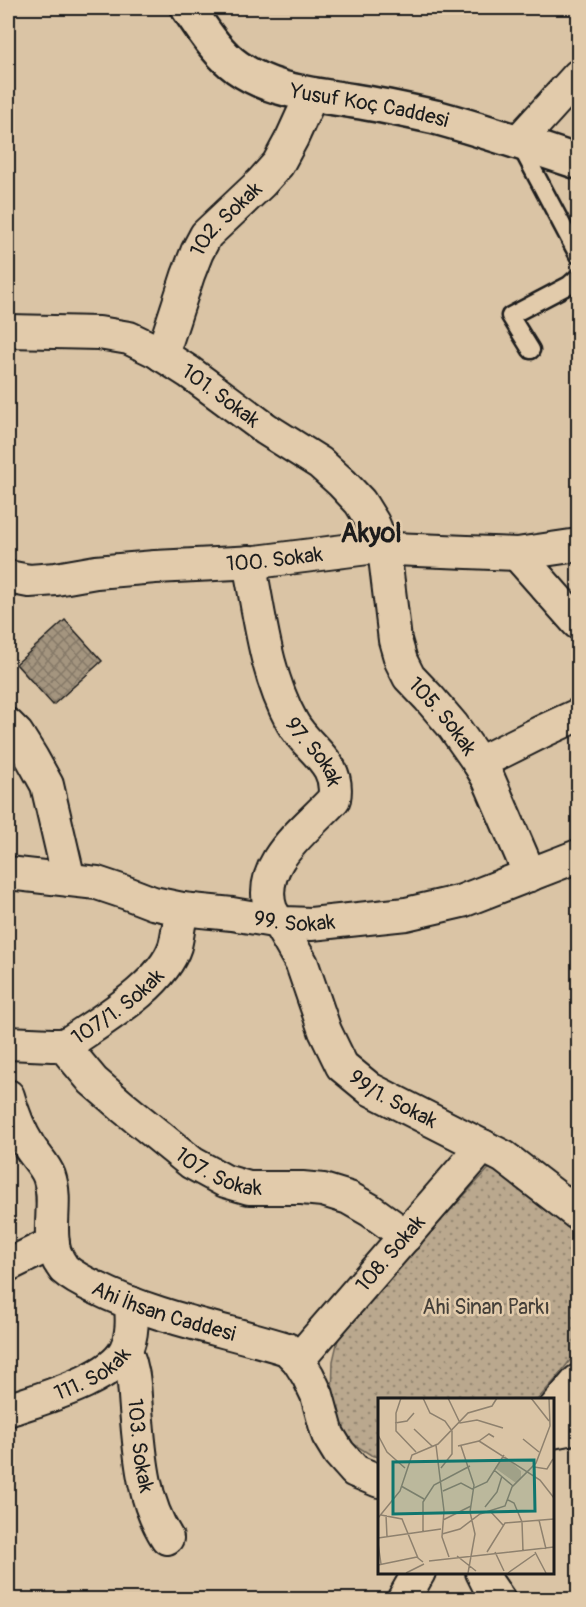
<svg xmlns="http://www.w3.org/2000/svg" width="586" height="1607" font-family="Pangolin,sans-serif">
<defs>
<pattern id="park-dots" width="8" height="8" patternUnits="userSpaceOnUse" patternTransform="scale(1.5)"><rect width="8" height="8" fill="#baa88e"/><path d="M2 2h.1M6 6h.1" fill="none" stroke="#968873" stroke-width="1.8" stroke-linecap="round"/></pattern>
<pattern id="building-cross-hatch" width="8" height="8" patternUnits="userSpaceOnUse" patternTransform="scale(1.5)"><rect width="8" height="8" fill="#a4957f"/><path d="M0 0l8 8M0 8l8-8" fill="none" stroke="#857967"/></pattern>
</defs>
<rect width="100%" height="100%" fill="#dac4a5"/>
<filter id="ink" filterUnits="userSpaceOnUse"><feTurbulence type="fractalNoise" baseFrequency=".0167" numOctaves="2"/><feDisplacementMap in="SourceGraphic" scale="12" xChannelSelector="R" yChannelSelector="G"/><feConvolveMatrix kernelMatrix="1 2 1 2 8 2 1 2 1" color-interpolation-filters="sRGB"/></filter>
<g filter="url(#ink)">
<!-- park -->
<path fill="url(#park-dots)" stroke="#6b6255" stroke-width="1.5" d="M 497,1160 L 578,1229 L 578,1350 L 555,1380 L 537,1400 L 379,1400 L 379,1457 L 371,1455 L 352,1443 L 338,1424 L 332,1397 L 333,1361 L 339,1335 L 350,1318 Z"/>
<!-- building -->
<path fill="url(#building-cross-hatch)" stroke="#1c1c1c" stroke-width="1.5" d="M 65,620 L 102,661 L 53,705 L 16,664 Z"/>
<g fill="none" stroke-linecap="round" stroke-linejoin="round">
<!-- lane casing -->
<g stroke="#1c1c1c" stroke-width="21">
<path id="lane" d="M 520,145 L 578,255
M 531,350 L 510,316 L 569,285 L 578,277"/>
</g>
<!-- street casing -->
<g stroke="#1c1c1c" stroke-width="36">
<g id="street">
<path d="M 518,142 L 578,76"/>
<path id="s1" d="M 8,331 L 99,333 L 129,338 L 156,351 L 189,372 L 266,429 L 320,463 L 342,483 L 360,502 L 373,523 L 384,549 L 395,640 L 401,661 L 409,677 L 429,698 L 453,726 L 479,763 L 489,780 L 530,875"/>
<path id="s2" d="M 162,355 L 188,275 L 197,252 L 206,235 L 261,183 L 278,164 L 292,138 L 312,94"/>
<path d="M 517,554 L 578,623"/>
<path id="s3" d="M 249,562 C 260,616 265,673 292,722 C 307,750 341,762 334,799 C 307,829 255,864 271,910 L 302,964 L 325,1031 L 342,1066 L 370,1089 L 504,1157 L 578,1214"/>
<path id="s4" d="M 8,577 L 29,581 L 56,579 L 96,572 L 155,567 L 256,562 L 368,548 L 517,554 L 578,545"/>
<path d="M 8,725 L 17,734 L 32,758 L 47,785 L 69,880"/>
<path d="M 479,763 L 543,731 L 578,715"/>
<path id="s5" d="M 8,873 L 97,883 L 127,893 L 153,903 L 182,909 L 232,914 L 285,923 L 311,924 L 406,914 L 462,901 L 578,856"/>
<path id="s6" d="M 8,1043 L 52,1045 L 63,1045 L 73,1040 C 105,1018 163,984 175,946 C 178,935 179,921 182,909"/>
<path id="s7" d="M 63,1045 L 93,1081 L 123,1107 L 192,1163 L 225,1181 L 249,1188 L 302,1188 L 323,1190 L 349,1198 L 370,1210 L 406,1236"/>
<path id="s8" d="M 8,1096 C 13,1114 19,1130 29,1146 C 35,1156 45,1165 49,1176 C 58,1201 47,1229 55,1253 C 57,1258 61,1265 64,1269 C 73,1277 85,1283 96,1288 C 156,1318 223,1329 287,1349 L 298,1360 L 308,1376 L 317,1395 L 328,1435 L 339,1453 L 355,1471 L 379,1481"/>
<path d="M 8,1265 L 53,1243"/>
<path id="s9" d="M 126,1351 C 135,1373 134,1387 136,1409 C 140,1453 142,1500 167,1538"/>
<path id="s10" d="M 298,1360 L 483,1146"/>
<path id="s11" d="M 8,1410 C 38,1399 112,1380 126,1349 C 133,1335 132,1318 131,1303"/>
<path d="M 552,1412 L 578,1381"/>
<path d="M 552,1432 L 578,1427"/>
<path d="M 482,1572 L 488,1584 L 499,1600"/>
<path d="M 403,1600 L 419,1572"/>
</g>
</g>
<!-- secondary casing -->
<g stroke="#1c1c1c" stroke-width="38">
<g id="secondary">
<path id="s12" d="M 188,8 C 202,28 216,52 237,67 C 272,92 313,94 354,101 C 381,105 408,111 435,117 C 483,130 531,146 578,162"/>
</g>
</g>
<!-- lane -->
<use href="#lane" stroke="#e2cbab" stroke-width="16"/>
<!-- street -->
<use href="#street" stroke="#e2cbab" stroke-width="32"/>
<!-- secondary -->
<use href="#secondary" stroke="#e2cbab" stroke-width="33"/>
</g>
</g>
<g text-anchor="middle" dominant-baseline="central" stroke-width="5" stroke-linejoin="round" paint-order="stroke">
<!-- street labels -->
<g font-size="21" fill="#1c1c1c" stroke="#e2cbab">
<text stroke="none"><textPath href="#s12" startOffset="216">Yusuf Koç Caddesi</textPath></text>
<text stroke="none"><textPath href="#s2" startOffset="153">102. Sokak</textPath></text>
<text stroke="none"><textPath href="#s1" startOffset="230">101. Sokak</textPath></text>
<text stroke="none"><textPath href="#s4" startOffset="268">100. Sokak</textPath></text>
<text stroke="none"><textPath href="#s1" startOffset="642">105. Sokak</textPath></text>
<text stroke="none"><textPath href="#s3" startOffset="204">97. Sokak</textPath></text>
<text stroke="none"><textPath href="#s5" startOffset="292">99. Sokak</textPath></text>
<text stroke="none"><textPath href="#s6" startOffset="122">107/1. Sokak</textPath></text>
<text stroke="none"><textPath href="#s3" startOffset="626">99/1. Sokak</textPath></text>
<text stroke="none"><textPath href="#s7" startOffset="204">107. Sokak</textPath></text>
<text stroke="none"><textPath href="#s10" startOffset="141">108. Sokak</textPath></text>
<text stroke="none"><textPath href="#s8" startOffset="296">Ahi İhsan Caddesi</textPath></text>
<text stroke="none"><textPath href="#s11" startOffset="92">111. Sokak</textPath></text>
<text stroke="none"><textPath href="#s9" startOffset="96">103. Sokak</textPath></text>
</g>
<!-- park labels -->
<g font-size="21" fill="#443f38" stroke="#e2cbab">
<text x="486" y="1307">Ahi Sinan Parkı</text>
</g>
<!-- district labels -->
<g font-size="27" font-weight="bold" fill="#1c1c1c" stroke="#e2cbab">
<text x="371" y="533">Akyol</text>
</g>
</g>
<!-- overview -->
<g transform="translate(378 1398)">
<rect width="176" height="176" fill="#dac4a5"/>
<path d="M 127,58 L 143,73 L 143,81 L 138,85 L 117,70 Z" fill="#baa88e"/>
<path fill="none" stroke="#8e816e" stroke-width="1.5" d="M 23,0 L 18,15 L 18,33 L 38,54M 45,0 L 52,15 L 67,23 L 74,33 L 74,56 L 63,70M 70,0 L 82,25 L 99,22 L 125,30M 153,0 L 171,23M 17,25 L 29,23 L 36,15M 36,31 L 55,49M 0,37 L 9,54 L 27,70M 145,41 L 161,54M 101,43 L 162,82 L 176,100M 101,43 L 111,36 L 116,39M 58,47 L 66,113 L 64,139 L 71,159M 80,48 L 101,43M 83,48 L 96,87 L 92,114 L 97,136 L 90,175M 156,69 L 169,71 L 175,61M 116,72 L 135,88M 23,88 L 46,101M 65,93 L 83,85 L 94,91 L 109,84 L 126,57M 130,102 L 136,105 L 144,124 L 145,153M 107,109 L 119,94 L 124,78M 112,113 L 125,127M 3,117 L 24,121 L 40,160 L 45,164M 8,117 L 9,139M 0,120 L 22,93 L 34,57 L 60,46 L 90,15 L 114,8 L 119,0M 65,122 L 93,108M 161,122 L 168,151M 45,133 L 45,104 L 56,87 L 92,68M 64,136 L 82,131 L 102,116 L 127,108 L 134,89 L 158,65 L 172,28 L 171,0M 0,140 L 63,131M 0,145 L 3,166M 109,154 L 127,125 L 176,121M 117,154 L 126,173M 157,154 L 168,175M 79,158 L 98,173M 51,163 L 176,149M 0,167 L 39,159M 28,175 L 46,166M 130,175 L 157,156"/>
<path fill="#0f766e" fill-opacity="0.15" stroke="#0f766e" stroke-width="3" d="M 156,62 L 157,113 L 15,116 L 15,64 Z"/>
<rect width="176" height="176" fill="none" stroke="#1c1c1c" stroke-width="3"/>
</g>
<!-- margin -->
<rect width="586" height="1607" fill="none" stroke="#e2cbab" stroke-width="30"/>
<rect x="15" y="15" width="556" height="1577" fill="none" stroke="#1c1c1c" stroke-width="2" filter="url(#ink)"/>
</svg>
